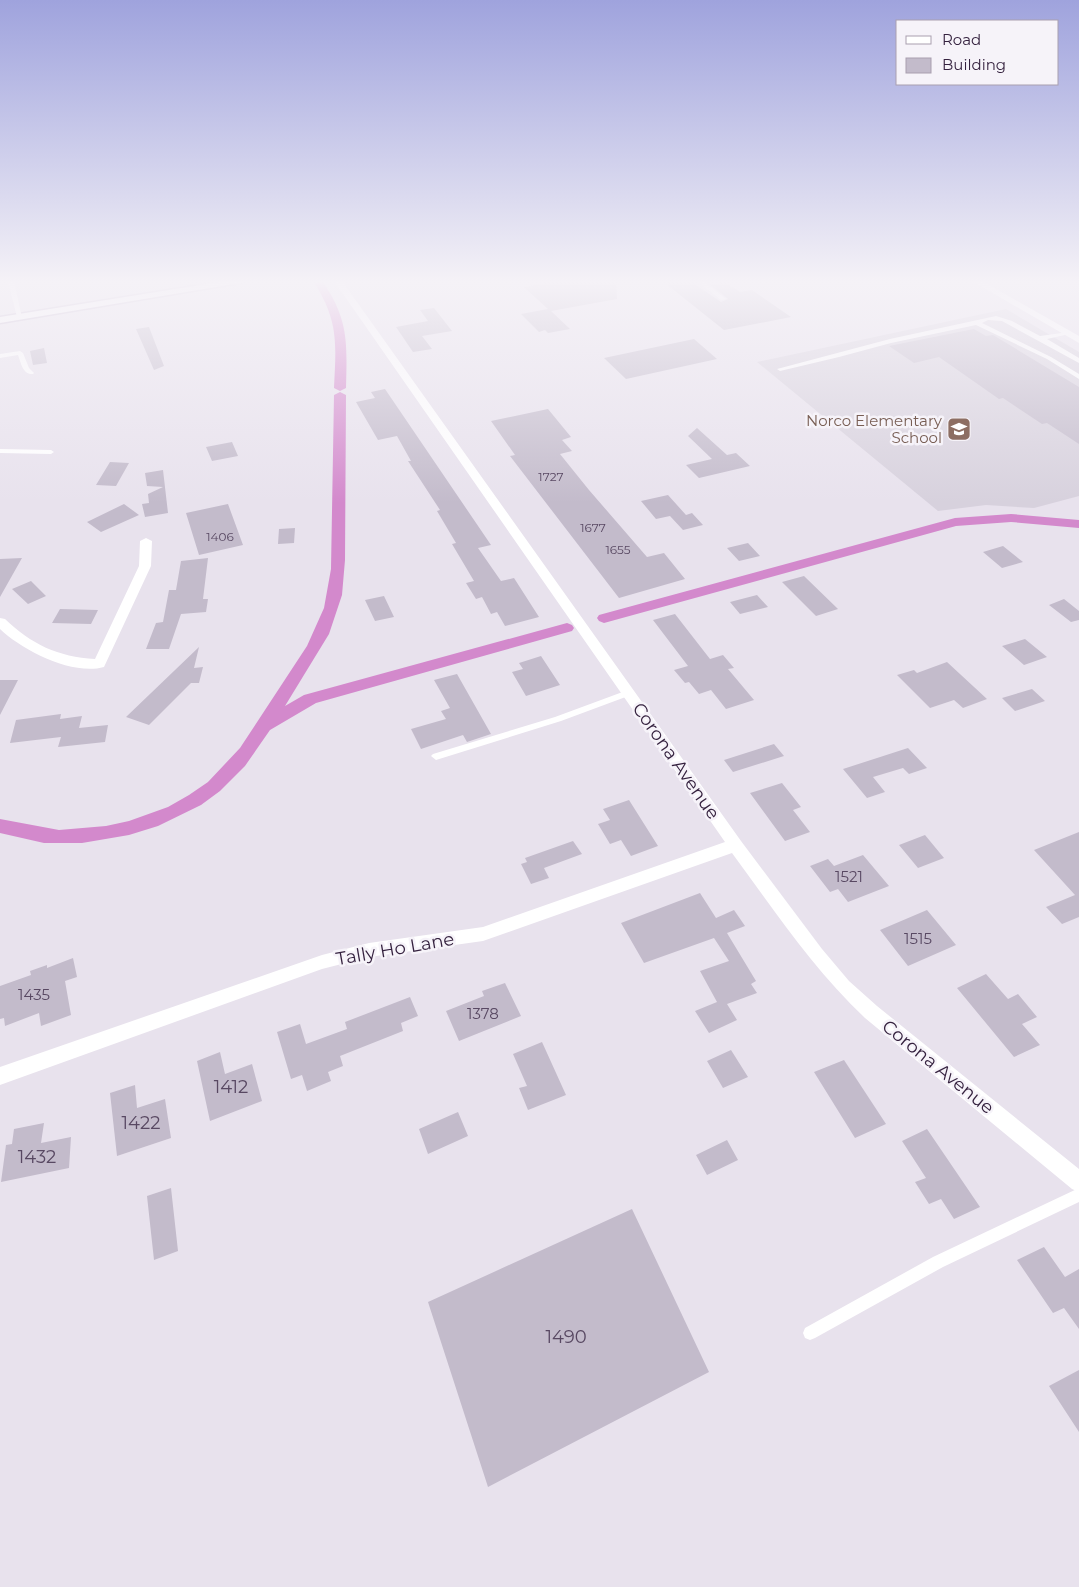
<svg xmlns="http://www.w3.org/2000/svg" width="1079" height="1587" font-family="Montserrat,sans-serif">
<rect width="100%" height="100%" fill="#e8e2ed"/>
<!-- built -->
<path fill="#d7d1dd" d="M 1006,309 L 1079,352 L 1079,496 L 1034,508 L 986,505 L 938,511 L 757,362 Z"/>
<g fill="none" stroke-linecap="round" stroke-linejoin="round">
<!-- canal -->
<path fill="#d389cc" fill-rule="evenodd" d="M 320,281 L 323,282 C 349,320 347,344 346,388 L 340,391 L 334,388 C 336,345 339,322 315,284 Z
M 340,392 L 346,395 L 345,560 L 342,595 L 329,634 L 285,706 L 304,695 L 567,623 L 572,625 L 574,628 L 572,631 L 316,703 L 270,730 L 245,766 L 220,791 L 201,805 L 158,826 L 129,835 L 82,843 L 44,843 L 0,833 L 0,819 L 59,830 L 106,826 L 129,821 L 168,807 L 189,795 L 208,782 L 240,748 L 307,646 L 324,608 L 331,569 L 334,395 Z
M 1011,514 L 1079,520 L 1079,528 L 1011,522 L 956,526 L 604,623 L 599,621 L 597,618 L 599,615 L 955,518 Z"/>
</g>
<!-- building -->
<path fill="#c3bbcb" d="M 557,281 L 616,281 L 617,299 L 551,311 L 570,329 L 548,333 L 545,330 L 539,332 L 521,314 L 548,309 L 524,287 Z
M 680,281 L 690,281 L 721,302 L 728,299 L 711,285 L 725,282 L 740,292 L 752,290 L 791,317 L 724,330 L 665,283 Z
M 434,308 L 452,331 L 422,336 L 432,349 L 413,352 L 396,327 L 428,321 L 420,310 Z
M 149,327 L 164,366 L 154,370 L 136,329 Z
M 974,329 L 986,336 L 993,335 L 1079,387 L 1079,444 L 1047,423 L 1042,424 L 1003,398 L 999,399 L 939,357 L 914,363 L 889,346 Z
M 694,339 L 717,359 L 626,379 L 604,358 Z
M 44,348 L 47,363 L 33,365 L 30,351 Z
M 385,389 L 491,545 L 478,548 L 501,581 L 514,578 L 539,617 L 505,626 L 497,612 L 491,614 L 482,597 L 476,599 L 466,583 L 474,581 L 452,544 L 456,543 L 437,511 L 440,510 L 408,461 L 411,461 L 397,436 L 378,440 L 356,402 L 375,398 L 371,392 Z
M 548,409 L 571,437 L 562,440 L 572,451 L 560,454 L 589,490 L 647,557 L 664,553 L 685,579 L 619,598 L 510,456 L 515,455 L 491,421 Z
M 697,428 L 727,455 L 736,453 L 750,466 L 699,478 L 686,465 L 712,459 L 688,436 Z
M 232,442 L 238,456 L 212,461 L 206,447 Z
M 110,462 L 129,463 L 116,486 L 96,485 Z
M 163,470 L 168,513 L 145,517 L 142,504 L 149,503 L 148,494 L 163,487 L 147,486 L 145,473 Z
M 668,495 L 686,515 L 692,513 L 703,525 L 683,530 L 670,516 L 656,519 L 641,501 Z
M 124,504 L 139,515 L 101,532 L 87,522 Z
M 228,504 L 243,545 L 199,555 L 186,513 Z
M 295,528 L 294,543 L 278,544 L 279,529 Z
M 748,543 L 760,556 L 739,561 L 727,548 Z
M 1003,546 L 1023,562 L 1002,568 L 983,552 Z
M 22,558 L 0,597 L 0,559 Z
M 208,558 L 203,599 L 208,599 L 206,612 L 181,614 L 169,649 L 146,649 L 156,623 L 163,622 L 169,590 L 176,590 L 181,561 Z
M 804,576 L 838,609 L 816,616 L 782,582 Z
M 31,581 L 46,596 L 28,604 L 12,589 Z
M 757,595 L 768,607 L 740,614 L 730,602 Z
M 384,596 L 394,617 L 375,621 L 365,600 Z
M 1064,599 L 1079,611 L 1079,620 L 1071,622 L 1049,605 Z
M 60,609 L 98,610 L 91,624 L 52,623 Z
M 675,614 L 710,659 L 723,655 L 734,668 L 728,669 L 754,700 L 726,709 L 711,690 L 699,694 L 689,682 L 685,683 L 674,670 L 688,666 L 653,620 Z
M 1025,639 L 1047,657 L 1024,665 L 1002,646 Z
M 199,647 L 194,668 L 203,667 L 199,683 L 191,683 L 149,725 L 126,717 Z
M 541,656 L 560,685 L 526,696 L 512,672 L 523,669 L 519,663 Z
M 947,662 L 987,699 L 963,708 L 954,700 L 930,708 L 897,675 L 914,670 L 917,673 Z
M 457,674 L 491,734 L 467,742 L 463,735 L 421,749 L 411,729 L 446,719 L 441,711 L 450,708 L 434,680 Z
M 0,680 L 18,680 L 0,715 Z
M 1032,689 L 1045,701 L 1015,711 L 1002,698 Z
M 61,714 L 60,719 L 82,716 L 79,728 L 108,725 L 105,742 L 58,747 L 61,737 L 10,743 L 16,720 Z
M 774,744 L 784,756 L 733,772 L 724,760 Z
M 908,748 L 927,768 L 909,774 L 903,768 L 873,777 L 885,792 L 867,798 L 843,769 Z
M 782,783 L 801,807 L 793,810 L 810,832 L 785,841 L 750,793 Z
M 629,800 L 658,846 L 631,856 L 621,840 L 610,844 L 598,824 L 610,820 L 603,809 Z
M 1079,832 L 1079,917 L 1062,924 L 1046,907 L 1075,895 L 1034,850 Z
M 925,835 L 944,858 L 918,868 L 899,845 Z
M 573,841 L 582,854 L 544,868 L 549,878 L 531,884 L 521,864 L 527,862 L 525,858 Z
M 863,855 L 889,886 L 848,902 L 838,889 L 830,892 L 810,866 L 828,859 L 834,866 Z
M 700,893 L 716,918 L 734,910 L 745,926 L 727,933 L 756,981 L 751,984 L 757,993 L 727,1004 L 737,1020 L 709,1033 L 695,1011 L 717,1002 L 700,971 L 729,961 L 714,938 L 644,963 L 621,923 Z
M 927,910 L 956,945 L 908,966 L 880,930 Z
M 73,958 L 77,977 L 65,981 L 71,1015 L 41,1026 L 39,1013 L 5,1026 L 4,1018 L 0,1019 L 0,986 L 31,975 L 30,971 L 47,965 L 47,968 Z
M 986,974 L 1008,999 L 1018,994 L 1037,1017 L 1022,1024 L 1040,1045 L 1014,1057 L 957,988 Z
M 505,983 L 521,1016 L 459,1041 L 446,1011 L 484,996 L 482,991 Z
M 410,997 L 418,1016 L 401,1023 L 403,1031 L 340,1056 L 343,1066 L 328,1072 L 331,1081 L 307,1091 L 302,1075 L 291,1079 L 277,1032 L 300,1024 L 306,1044 L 347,1029 L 345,1022 Z
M 542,1042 L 566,1095 L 528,1110 L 519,1088 L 527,1086 L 513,1054 Z
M 731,1050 L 748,1077 L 723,1088 L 707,1061 Z
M 220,1052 L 225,1074 L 252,1064 L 262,1101 L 210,1121 L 197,1061 Z
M 844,1060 L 886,1124 L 855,1138 L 814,1072 Z
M 135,1085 L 137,1108 L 165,1099 L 171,1138 L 117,1156 L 110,1093 Z
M 458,1112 L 468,1136 L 428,1154 L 419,1129 Z
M 44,1123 L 41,1143 L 71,1137 L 69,1168 L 1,1182 L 6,1145 L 12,1144 L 14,1129 Z
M 927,1129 L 980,1207 L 954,1219 L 941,1199 L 929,1204 L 915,1182 L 926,1178 L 902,1141 Z
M 727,1140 L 738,1160 L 707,1175 L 696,1155 Z
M 171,1188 L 178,1251 L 154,1260 L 147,1196 Z
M 632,1209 L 709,1372 L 488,1487 L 428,1302 Z
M 1044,1247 L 1065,1277 L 1079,1269 L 1079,1329 L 1064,1308 L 1053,1313 L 1017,1260 Z
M 1079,1370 L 1079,1432 L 1049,1386 Z"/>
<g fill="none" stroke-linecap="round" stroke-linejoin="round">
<!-- secondary casing -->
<g stroke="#c3b5cd" stroke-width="3">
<path id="secondary" d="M 225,281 L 244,281 L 240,283 L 0,323 L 0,317 Z"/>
</g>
<!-- lane -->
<path fill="#fff" fill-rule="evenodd" d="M 8,281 L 14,281 L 22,318 L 17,317 Z
M 697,281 L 703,281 L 726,299 L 721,300 Z
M 996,316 L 1012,321 L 1040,336 L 1069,332 L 1069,334 L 1047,339 L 1079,358 L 1079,363 L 1002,321 L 988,320 L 982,323 L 1051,357 L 1079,374 L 1079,379 L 1047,359 L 976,325 L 891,343 L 839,357 L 780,371 L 777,369 L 890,339 Z
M 20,351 L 23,353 L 29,368 L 34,373 L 33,374 C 23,375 21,363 18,355 L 0,358 L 0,354 Z
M 0,449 L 51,450 L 54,452 L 51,454 L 0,453 Z
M 628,690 L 633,693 L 631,695 L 561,721 L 436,760 L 431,756 L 433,754 L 555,717 Z
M 1079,1188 L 1079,1202 L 943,1267 L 815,1338 L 810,1340 L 805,1338 L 803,1333 L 805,1328 L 933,1257 Z"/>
<!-- street -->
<path fill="#fff" fill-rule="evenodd" d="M 334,281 L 342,281 L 741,841 L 822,949 L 849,981 L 877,1006 L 1079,1169 L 1079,1192 L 1072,1189 L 865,1018 C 813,969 774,910 732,853 L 483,941 L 369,957 L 322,969 L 0,1085 L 0,1067 L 322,955 L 369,943 L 483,927 L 725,842 Z
M 972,281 L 982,281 L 1079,336 L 1079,343 Z
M 146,538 L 152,541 L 151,566 L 104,667 C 72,676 22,650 0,629 L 0,618 L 5,619 C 31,644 58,657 95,659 L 139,566 L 140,541 Z"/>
<!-- secondary -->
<use href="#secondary" fill="#fff" fill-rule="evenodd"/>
</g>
<!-- sky -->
<linearGradient id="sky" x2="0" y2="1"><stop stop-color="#9fa3dd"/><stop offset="0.56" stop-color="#f5f2f7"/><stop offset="1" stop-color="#f5f2f7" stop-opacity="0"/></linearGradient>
<rect width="1079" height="503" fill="url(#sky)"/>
<!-- icons -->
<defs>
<g id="school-square" transform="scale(1.25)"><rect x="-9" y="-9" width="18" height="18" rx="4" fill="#8d6e63" stroke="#f6f3f9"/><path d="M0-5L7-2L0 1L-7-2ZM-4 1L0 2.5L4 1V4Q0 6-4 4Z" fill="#fff"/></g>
</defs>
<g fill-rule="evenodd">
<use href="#school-square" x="959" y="429"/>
</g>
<g text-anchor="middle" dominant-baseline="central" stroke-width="5" stroke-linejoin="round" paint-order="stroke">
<!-- far-number labels -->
<g font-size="12" fill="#584862">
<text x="551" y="476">1727</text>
<text x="593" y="527">1677</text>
<text x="220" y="536">1406</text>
<text x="618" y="549">1655</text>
</g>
<!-- far-education labels -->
<g font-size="15" fill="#785e54" stroke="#f6f3f9" text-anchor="end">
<text x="942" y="420">Norco Elementary<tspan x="942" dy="17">School</tspan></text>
</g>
<!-- number labels -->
<g font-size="15" fill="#584862">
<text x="849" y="876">1521</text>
<text x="918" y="938">1515</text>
<text x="34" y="994">1435</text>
<text x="483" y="1013">1378</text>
</g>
<!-- street labels -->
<g font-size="18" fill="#35223f" stroke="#f6f3f9">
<text transform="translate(676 761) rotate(55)">Corona Avenue</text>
<text transform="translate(395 949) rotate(-10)">Tally Ho Lane</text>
<text transform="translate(938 1067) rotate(39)">Corona Avenue</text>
</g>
<!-- near-number labels -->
<g font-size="18" fill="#584862">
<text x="231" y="1087">1412</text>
<text x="141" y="1123">1422</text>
<text x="37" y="1157">1432</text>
<text x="566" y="1337">1490</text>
</g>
</g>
<!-- legend -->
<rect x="896" y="20" width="162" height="65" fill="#f6f3f9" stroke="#a99faf"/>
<rect x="906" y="36" width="25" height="8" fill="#ffffff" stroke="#a99faf"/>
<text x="942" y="45" font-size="15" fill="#35223f">Road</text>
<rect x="906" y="58" width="25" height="15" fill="#c3bbcb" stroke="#a99faf"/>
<text x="942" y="70" font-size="15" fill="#35223f">Building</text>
</svg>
